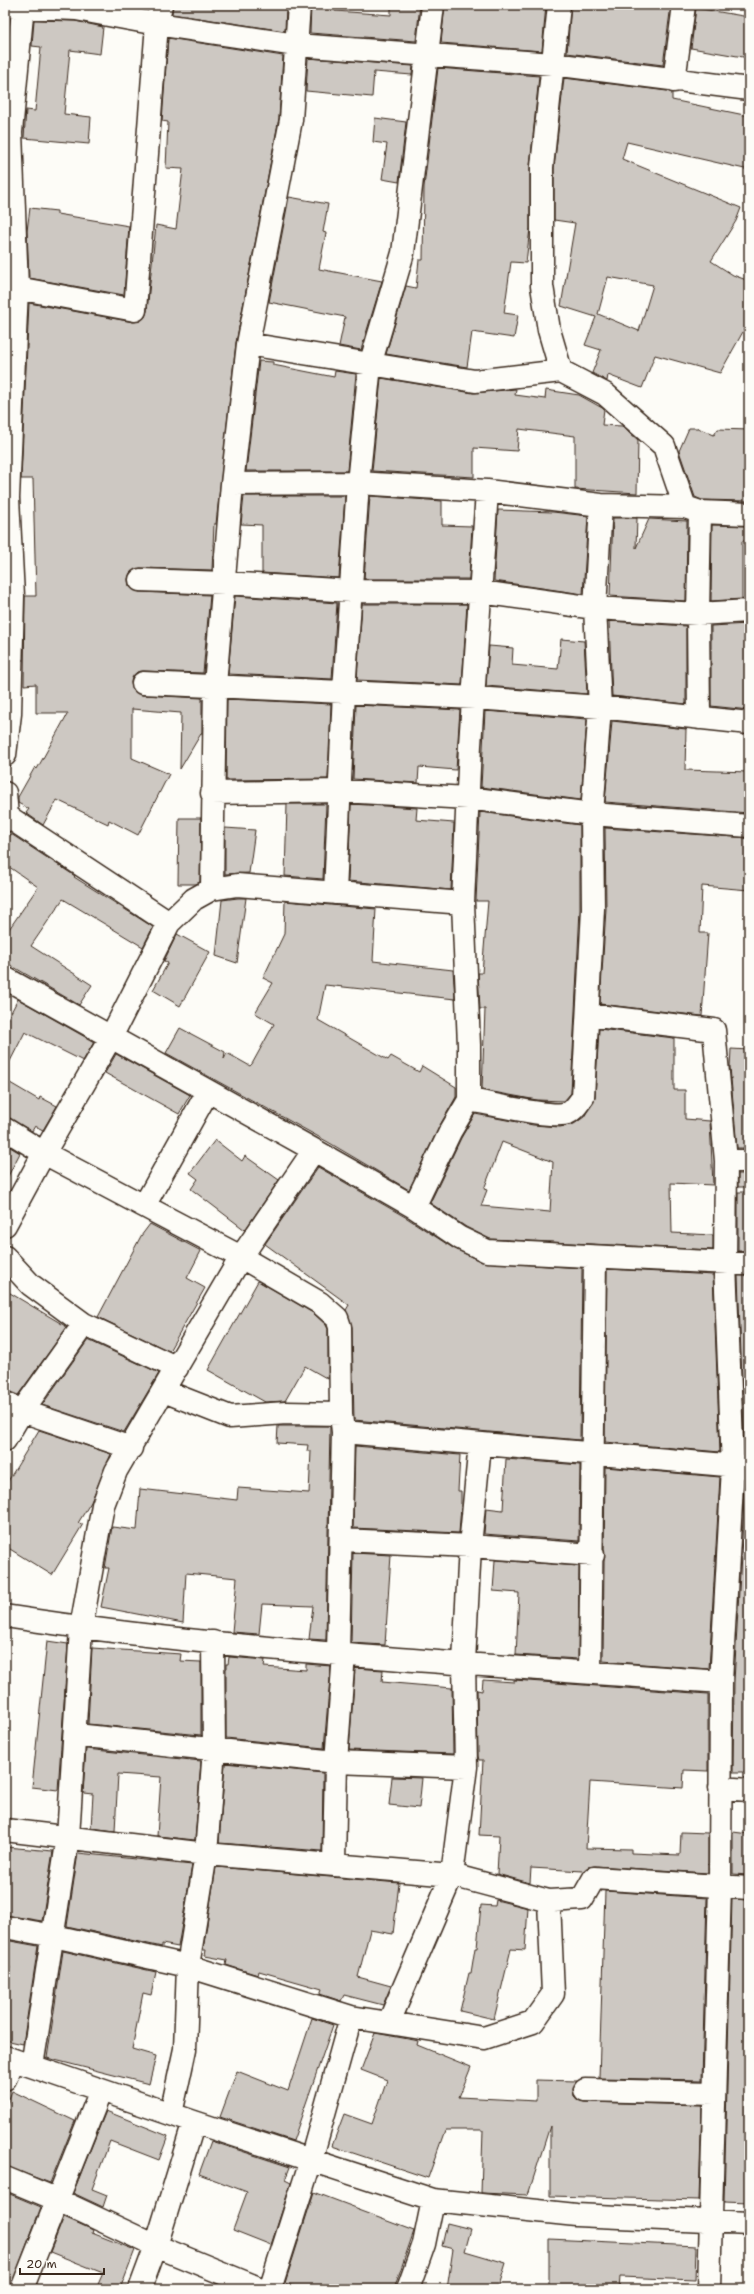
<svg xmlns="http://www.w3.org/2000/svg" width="754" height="2294" font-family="'Shantell Sans',sans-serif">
<rect width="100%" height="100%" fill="#fdfcf7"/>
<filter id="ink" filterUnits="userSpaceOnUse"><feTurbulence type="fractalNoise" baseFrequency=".025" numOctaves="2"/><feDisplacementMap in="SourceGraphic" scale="8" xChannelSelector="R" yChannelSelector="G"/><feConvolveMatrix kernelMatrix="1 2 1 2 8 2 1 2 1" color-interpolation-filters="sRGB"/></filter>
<g filter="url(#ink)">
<!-- building -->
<path fill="#cdc8c2" stroke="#3b2a1e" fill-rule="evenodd" d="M 173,5 L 286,5 L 285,31 L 172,14 Z
M 311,5 L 335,5 L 335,11 L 391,15 L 391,5 L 420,5 L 416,41 L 310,33 Z
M 445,5 L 546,5 L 542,51 L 441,43 Z
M 571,5 L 671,5 L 663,65 L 567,53 Z
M 696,8 L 749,17 L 749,58 L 691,48 Z
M 34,20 L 75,21 L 103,27 L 100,54 L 70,50 L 64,114 L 91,117 L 89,144 L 24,138 L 26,110 L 35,111 L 41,47 L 32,46 Z
M 168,38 L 283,56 L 279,118 L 236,343 L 216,524 L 214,524 L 212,570 L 140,568 L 130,573 L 128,579 L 129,586 L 139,592 L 210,595 L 203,673 L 143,671 L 137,672 L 131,682 L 132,689 L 142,695 L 202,698 L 202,732 L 180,769 L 181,713 L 132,709 L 132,758 L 169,774 L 138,835 L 109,820 L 108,824 L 57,800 L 43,825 L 26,813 L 29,809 L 18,803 L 18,797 L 35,767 L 37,769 L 68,713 L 36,713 L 36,684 L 24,685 L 25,596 L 36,596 L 33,479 L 21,479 L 29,303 L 133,322 L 140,321 L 145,317 L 147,311 L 156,225 L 176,229 L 183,169 L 166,168 L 168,122 L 162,121 Z
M 308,58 L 413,66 L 412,75 L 374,72 L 372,97 L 306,91 Z
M 438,68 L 539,76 L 530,166 L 530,228 L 526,263 L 511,262 L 504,313 L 518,315 L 514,338 L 472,332 L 467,367 L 386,354 L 406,286 L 416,288 L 419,260 L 423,260 L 424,187 Z
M 564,78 L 667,91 L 672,93 L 672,100 L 749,116 L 749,170 L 627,142 L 622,159 L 741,208 L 736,221 L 711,261 L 733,275 L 749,281 L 749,321 L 720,373 L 655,355 L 642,388 L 608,375 L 607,381 L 592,373 L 601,350 L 585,345 L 596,317 L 561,306 L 575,223 L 554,220 L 554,168 ZM 608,277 L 653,285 L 639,331 L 598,314 Z
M 375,118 L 406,122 L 399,182 L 382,179 L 387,144 L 373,142 Z
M 289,197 L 328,204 L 323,232 L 326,233 L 319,269 L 382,281 L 361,350 L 339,346 L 345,317 L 269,302 Z
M 30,208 L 57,211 L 57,214 L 129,226 L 124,295 L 29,278 L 27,231 Z
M 259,361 L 273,362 L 273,365 L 334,377 L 335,371 L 356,374 L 347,471 L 246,471 Z
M 381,378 L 473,393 L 516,389 L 515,395 L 545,399 L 546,390 L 579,395 L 604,409 L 602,425 L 622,426 L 638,440 L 637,493 L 575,489 L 575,436 L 519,429 L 517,451 L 474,448 L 474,477 L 372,471 Z
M 689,428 L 698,428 L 714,435 L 718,429 L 749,430 L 749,501 L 702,500 L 695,497 L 679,451 Z
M 244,496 L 345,496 L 339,578 L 262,573 L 262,525 L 241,524 Z
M 370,496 L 442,501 L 442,525 L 472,526 L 469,579 L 364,579 Z
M 498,510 L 553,512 L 588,516 L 583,594 L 494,581 Z
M 613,518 L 637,518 L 636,548 L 649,519 L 687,521 L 686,601 L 610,596 Z
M 712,525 L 749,526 L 749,541 L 742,541 L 742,599 L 711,601 Z
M 235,596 L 337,603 L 332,679 L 228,674 Z
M 362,604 L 467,604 L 462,685 L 357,680 Z
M 609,621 L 686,626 L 686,704 L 612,696 Z
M 749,624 L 749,710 L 711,706 L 711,626 Z
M 561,639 L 584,641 L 587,694 L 486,686 L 489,646 L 513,648 L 512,665 L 558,669 Z
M 227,699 L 331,704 L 328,779 L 226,780 Z
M 356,705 L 460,710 L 456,770 L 419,767 L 418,783 L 353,779 Z
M 485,711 L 587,719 L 581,800 L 481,787 Z
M 612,721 L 686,729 L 685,770 L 749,772 L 749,813 L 605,802 Z
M 287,804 L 326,804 L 323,879 L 285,876 Z
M 351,804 L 417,808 L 416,820 L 454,823 L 451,890 L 348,881 Z
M 480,812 L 580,825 L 580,909 L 571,1093 L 564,1101 L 537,1100 L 482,1090 L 485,1009 L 480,1009 L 478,973 L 482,973 L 488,901 L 476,901 Z
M 179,818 L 201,818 L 200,882 L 196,884 L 178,884 Z
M 225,828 L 255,830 L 249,873 L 225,874 Z
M 605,828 L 749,838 L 749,890 L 702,886 L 700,933 L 708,933 L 702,1016 L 600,1004 L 606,909 Z
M 11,834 L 75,876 L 74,877 L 153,927 L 143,947 L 63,899 L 31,946 L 92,985 L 79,1005 L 5,962 L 5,935 L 38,887 L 5,864 L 5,843 Z
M 238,898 L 246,898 L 237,963 L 216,956 L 222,900 Z
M 285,901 L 376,909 L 373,961 L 453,970 L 455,999 L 325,985 L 318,1020 L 388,1060 L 391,1056 L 419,1072 L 422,1066 L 456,1087 L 456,1097 L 439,1127 L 409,1190 L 328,1142 L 166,1053 L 180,1028 L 225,1052 L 224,1059 L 227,1053 L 250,1066 L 252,1064 L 274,1024 L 255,1013 L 273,983 L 263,978 L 284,934 Z
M 177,934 L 210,952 L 180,1006 L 153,990 L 168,963 L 164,961 Z
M 18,999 L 94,1042 L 83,1061 L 25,1032 L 5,1071 L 5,1024 Z
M 599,1029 L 674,1038 L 674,1090 L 685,1090 L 685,1119 L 710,1121 L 713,1185 L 671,1183 L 672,1233 L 713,1235 L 713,1250 L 490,1239 L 466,1227 L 430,1203 L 461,1138 L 475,1114 L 533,1125 L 560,1127 L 574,1124 L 584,1117 L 595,1098 ZM 502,1142 L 553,1162 L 550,1212 L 481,1206 L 487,1190 L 484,1189 Z
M 731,1049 L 749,1050 L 749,1148 L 737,1148 L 730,1067 Z
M 116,1054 L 190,1095 L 179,1114 L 105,1073 Z
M 5,1080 L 39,1100 L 40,1097 L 57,1106 L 43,1130 L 35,1126 L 32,1131 L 5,1117 Z
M 215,1140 L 242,1161 L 245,1156 L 279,1180 L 245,1230 L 191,1189 L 198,1179 L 190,1173 Z
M 5,1144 L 20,1153 L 5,1182 Z
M 318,1167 L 407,1218 L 453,1248 L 482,1262 L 582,1268 L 580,1440 L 354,1420 L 352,1327 L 346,1310 L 349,1305 L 265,1244 Z
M 738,1174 L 749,1174 L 749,1187 L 738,1187 Z
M 738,1192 L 749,1192 L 749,1251 L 738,1251 Z
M 150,1224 L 201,1251 L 187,1278 L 205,1288 L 169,1351 L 98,1317 L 141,1236 Z
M 607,1269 L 713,1275 L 720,1452 L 605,1442 Z
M 738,1276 L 749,1276 L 749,1434 L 744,1433 Z
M 258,1281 L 313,1313 L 326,1325 L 328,1329 L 328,1379 L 305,1366 L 285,1401 L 265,1402 L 208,1370 Z
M 5,1290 L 67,1327 L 18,1395 L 5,1390 Z
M 88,1340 L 159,1373 L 124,1432 L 42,1405 Z
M 278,1426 L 330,1426 L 326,1640 L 309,1639 L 313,1606 L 262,1604 L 259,1634 L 232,1632 L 237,1578 L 186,1573 L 183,1623 L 101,1607 L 109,1568 L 105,1568 L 112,1527 L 137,1530 L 140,1489 L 237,1500 L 238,1488 L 309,1493 L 311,1451 L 307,1451 L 308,1445 L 277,1443 Z
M 39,1430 L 111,1454 L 91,1502 L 78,1523 L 83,1524 L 52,1575 L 5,1546 L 5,1486 Z
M 355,1446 L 460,1455 L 458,1491 L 461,1491 L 461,1506 L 459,1533 L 353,1528 Z
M 506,1459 L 580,1465 L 579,1541 L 484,1534 L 486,1508 L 503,1510 Z
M 605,1467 L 720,1477 L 709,1669 L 603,1661 Z
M 745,1482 L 749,1482 L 749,1772 L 733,1772 L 734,1682 Z
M 353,1553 L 391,1555 L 385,1645 L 351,1643 Z
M 495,1560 L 579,1566 L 578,1659 L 516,1655 L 519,1593 L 493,1591 Z
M 47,1641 L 68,1644 L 58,1790 L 32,1787 Z
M 92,1648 L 181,1654 L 180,1661 L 201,1662 L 201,1735 L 88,1724 Z
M 229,1657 L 265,1660 L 264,1667 L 306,1670 L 306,1664 L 331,1666 L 324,1748 L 226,1738 L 226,1664 L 228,1664 Z
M 355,1668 L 383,1670 L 382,1682 L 452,1688 L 453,1754 L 349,1750 Z
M 483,1680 L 514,1682 L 514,1680 L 708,1694 L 708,1771 L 684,1770 L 683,1788 L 590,1782 L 586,1848 L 631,1849 L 631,1853 L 680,1855 L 681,1832 L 708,1833 L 708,1873 L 595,1866 L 588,1867 L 583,1871 L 531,1868 L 530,1883 L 497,1874 L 499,1836 L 479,1835 L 483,1760 L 479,1760 L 478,1756 L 477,1690 L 482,1691 Z
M 86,1749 L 201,1761 L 195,1840 L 157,1836 L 161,1777 L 118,1774 L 115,1831 L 91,1828 L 93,1794 L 83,1793 Z
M 225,1763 L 323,1773 L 322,1851 L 219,1843 Z
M 392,1777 L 422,1778 L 419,1808 L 389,1805 Z
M 733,1832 L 749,1834 L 749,1875 L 733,1874 Z
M 5,1847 L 53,1851 L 42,1921 L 5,1915 Z
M 78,1853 L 192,1865 L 178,1947 L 162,1944 L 162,1947 L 67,1926 Z
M 216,1867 L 399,1883 L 393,1934 L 370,1930 L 358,1977 L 391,1986 L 383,2005 L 344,1995 L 341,2001 L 320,1994 L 322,1989 L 259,1971 L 258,1975 L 226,1965 L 227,1960 L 205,1956 L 206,1950 L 203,1950 Z
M 605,1891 L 707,1898 L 702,2080 L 599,2078 Z
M 732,1899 L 749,1900 L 749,2202 L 724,2201 Z
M 496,1900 L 528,1908 L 525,1950 L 511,1949 L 494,2019 L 460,2011 L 469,1973 L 471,1973 L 475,1948 L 477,1948 L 481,1905 L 495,1906 Z
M 5,1940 L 38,1946 L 23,2044 L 5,2040 L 5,1989 L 10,1967 L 5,1966 Z
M 63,1951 L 156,1972 L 151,1995 L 143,1993 L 132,2049 L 156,2056 L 149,2084 L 47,2058 Z
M 312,2018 L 333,2025 L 293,2141 L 220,2117 L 237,2071 L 288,2091 Z
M 375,2033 L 414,2040 L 418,2041 L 417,2045 L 471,2067 L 459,2097 L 536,2101 L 536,2080 L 577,2081 L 573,2089 L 574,2096 L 578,2100 L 584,2102 L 702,2105 L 699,2200 L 550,2196 L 550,2126 L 528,2195 L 481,2193 L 483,2130 L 445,2130 L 428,2178 L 332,2146 L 344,2114 L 372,2124 L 387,2080 L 361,2070 Z
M 12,2091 L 75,2121 L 50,2183 L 5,2166 L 5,2109 Z
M 106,2111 L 168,2136 L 159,2160 L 110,2141 L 92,2189 L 107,2195 L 103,2207 L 73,2193 Z
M 211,2141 L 290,2167 L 285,2180 L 291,2183 L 271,2245 L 233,2230 L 247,2192 L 199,2174 Z
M 5,2192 L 41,2207 L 10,2289 L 5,2289 Z
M 314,2192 L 359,2209 L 358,2210 L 414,2231 L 394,2289 L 301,2289 L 285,2283 Z
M 64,2217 L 93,2230 L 92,2233 L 135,2250 L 120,2289 L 96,2289 L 103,2273 L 50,2252 Z
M 447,2223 L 471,2229 L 465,2251 L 506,2263 L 498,2289 L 447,2289 L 453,2249 L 442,2246 Z
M 549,2239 L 696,2246 L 695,2280 L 620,2277 L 619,2289 L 549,2289 Z"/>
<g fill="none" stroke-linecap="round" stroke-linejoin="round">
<!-- minor casing -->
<g stroke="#3b2a1e" stroke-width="25">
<path id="minor" d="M 559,5 L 542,167 L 542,286 L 549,330 L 561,371 L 605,394 L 664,446 L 685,507 L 700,512 L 698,614 L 699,718
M 5,6 L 76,9 L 157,24 L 296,45 L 553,64 L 749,89
M 674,81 L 684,5
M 5,289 L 17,288 L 135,310 L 157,24 L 161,5
M 248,344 L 291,120 L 299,5
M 232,484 L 358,483 L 487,491 L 601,505 L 685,507
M 700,512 L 749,514
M 140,580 L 225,583 L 351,591 L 481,592 L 595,608 L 698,614 L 749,611
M 143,683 L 475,698 L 600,707 L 749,723
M 5,755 L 10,714 L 13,596 L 8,498 L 17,288 L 11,132 L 23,5
M 5,793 L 7,816 L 5,820
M 212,793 L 341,791 L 468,798 L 592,814 L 749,826
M 7,816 L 169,923
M 212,889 L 215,685 L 232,484 L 248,344 L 475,381 L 561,371
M 335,893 L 344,691 L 358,483 L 370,365 L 403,253 L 433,5
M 5,978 L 314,1150 L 414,1207 L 460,1238 L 487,1251 L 749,1264
M 589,1015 L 714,1030 L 726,1161 L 725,1264 L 733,1467 L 721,1682 L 720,1885 L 709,2289
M 208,1091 L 144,1206 L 44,1153 L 111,1037 L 169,923 L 194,899 L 212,889 L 237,885 L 463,903
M 469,1100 C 489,1103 552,1119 568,1113 C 575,1110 579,1102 583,1097 L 593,909 L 592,814 L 600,707 L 595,608 L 601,505
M 5,1129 L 44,1153 L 5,1225
M 726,1161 L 749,1161
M 144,1206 L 241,1257 L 320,1303 L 337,1318 L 340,1327 L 341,1414 L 286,1413 L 230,1417 L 164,1391
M 414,1207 L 450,1132 L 469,1100 L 469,1045 L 463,903 L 470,745 L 487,491
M 5,1257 L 31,1285 L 84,1324 L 177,1368
M 5,1403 L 22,1411 L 131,1448
M 341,1414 L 343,1432 L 749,1467
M 5,1440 L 22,1411 L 84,1324
M 342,1540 L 470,1546 L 593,1555
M 5,1616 C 242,1653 482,1664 721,1682
M 338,1653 L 343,1432
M 590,1672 L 595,1258
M 76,1735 L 336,1762 L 466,1767
M 720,1788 L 749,1790
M 5,1830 L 206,1854 L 452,1875 L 549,1901 L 582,1899 L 594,1878 L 749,1888
M 334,1864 L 336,1762 L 344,1654
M 5,1927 L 54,1936 L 188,1966 L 351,2017 L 484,2038 L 533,2022 L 553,1994 L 549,1901
M 389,2022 L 452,1875 L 466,1767 L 464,1662 L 470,1546 L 480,1444
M 5,2057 L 194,2122 L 433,2200 L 576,2215 L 749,2223
M 32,2066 L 68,1837 L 81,1628 L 103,1505 L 116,1471 L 241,1257 L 314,1150
M 5,2079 L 14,2060
M 585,2090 L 714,2093
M 171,2114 L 185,2049 L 188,1966 L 206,1854 L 214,1749 L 213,1642
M 5,2178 L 58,2200 L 156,2246 L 261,2289
M 22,2289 L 101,2090
M 140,2289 L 156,2246 L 194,2122
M 270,2289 L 311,2160 L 351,2017
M 408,2289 L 424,2244 L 433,2200"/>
</g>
<!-- minor -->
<use href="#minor" stroke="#fdfcf7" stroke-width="22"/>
</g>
</g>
<!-- margin -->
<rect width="754" height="2294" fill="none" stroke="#fdfcf7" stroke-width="20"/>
<rect x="10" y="10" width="734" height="2274" fill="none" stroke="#3b2a1e" stroke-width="1.5" filter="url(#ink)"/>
<!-- scale -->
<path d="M20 2268v6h84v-6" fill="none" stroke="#3b2a1e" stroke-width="2"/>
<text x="26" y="2268" font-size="12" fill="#3b2a1e" stroke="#fdfcf7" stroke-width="3" paint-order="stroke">20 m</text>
</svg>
